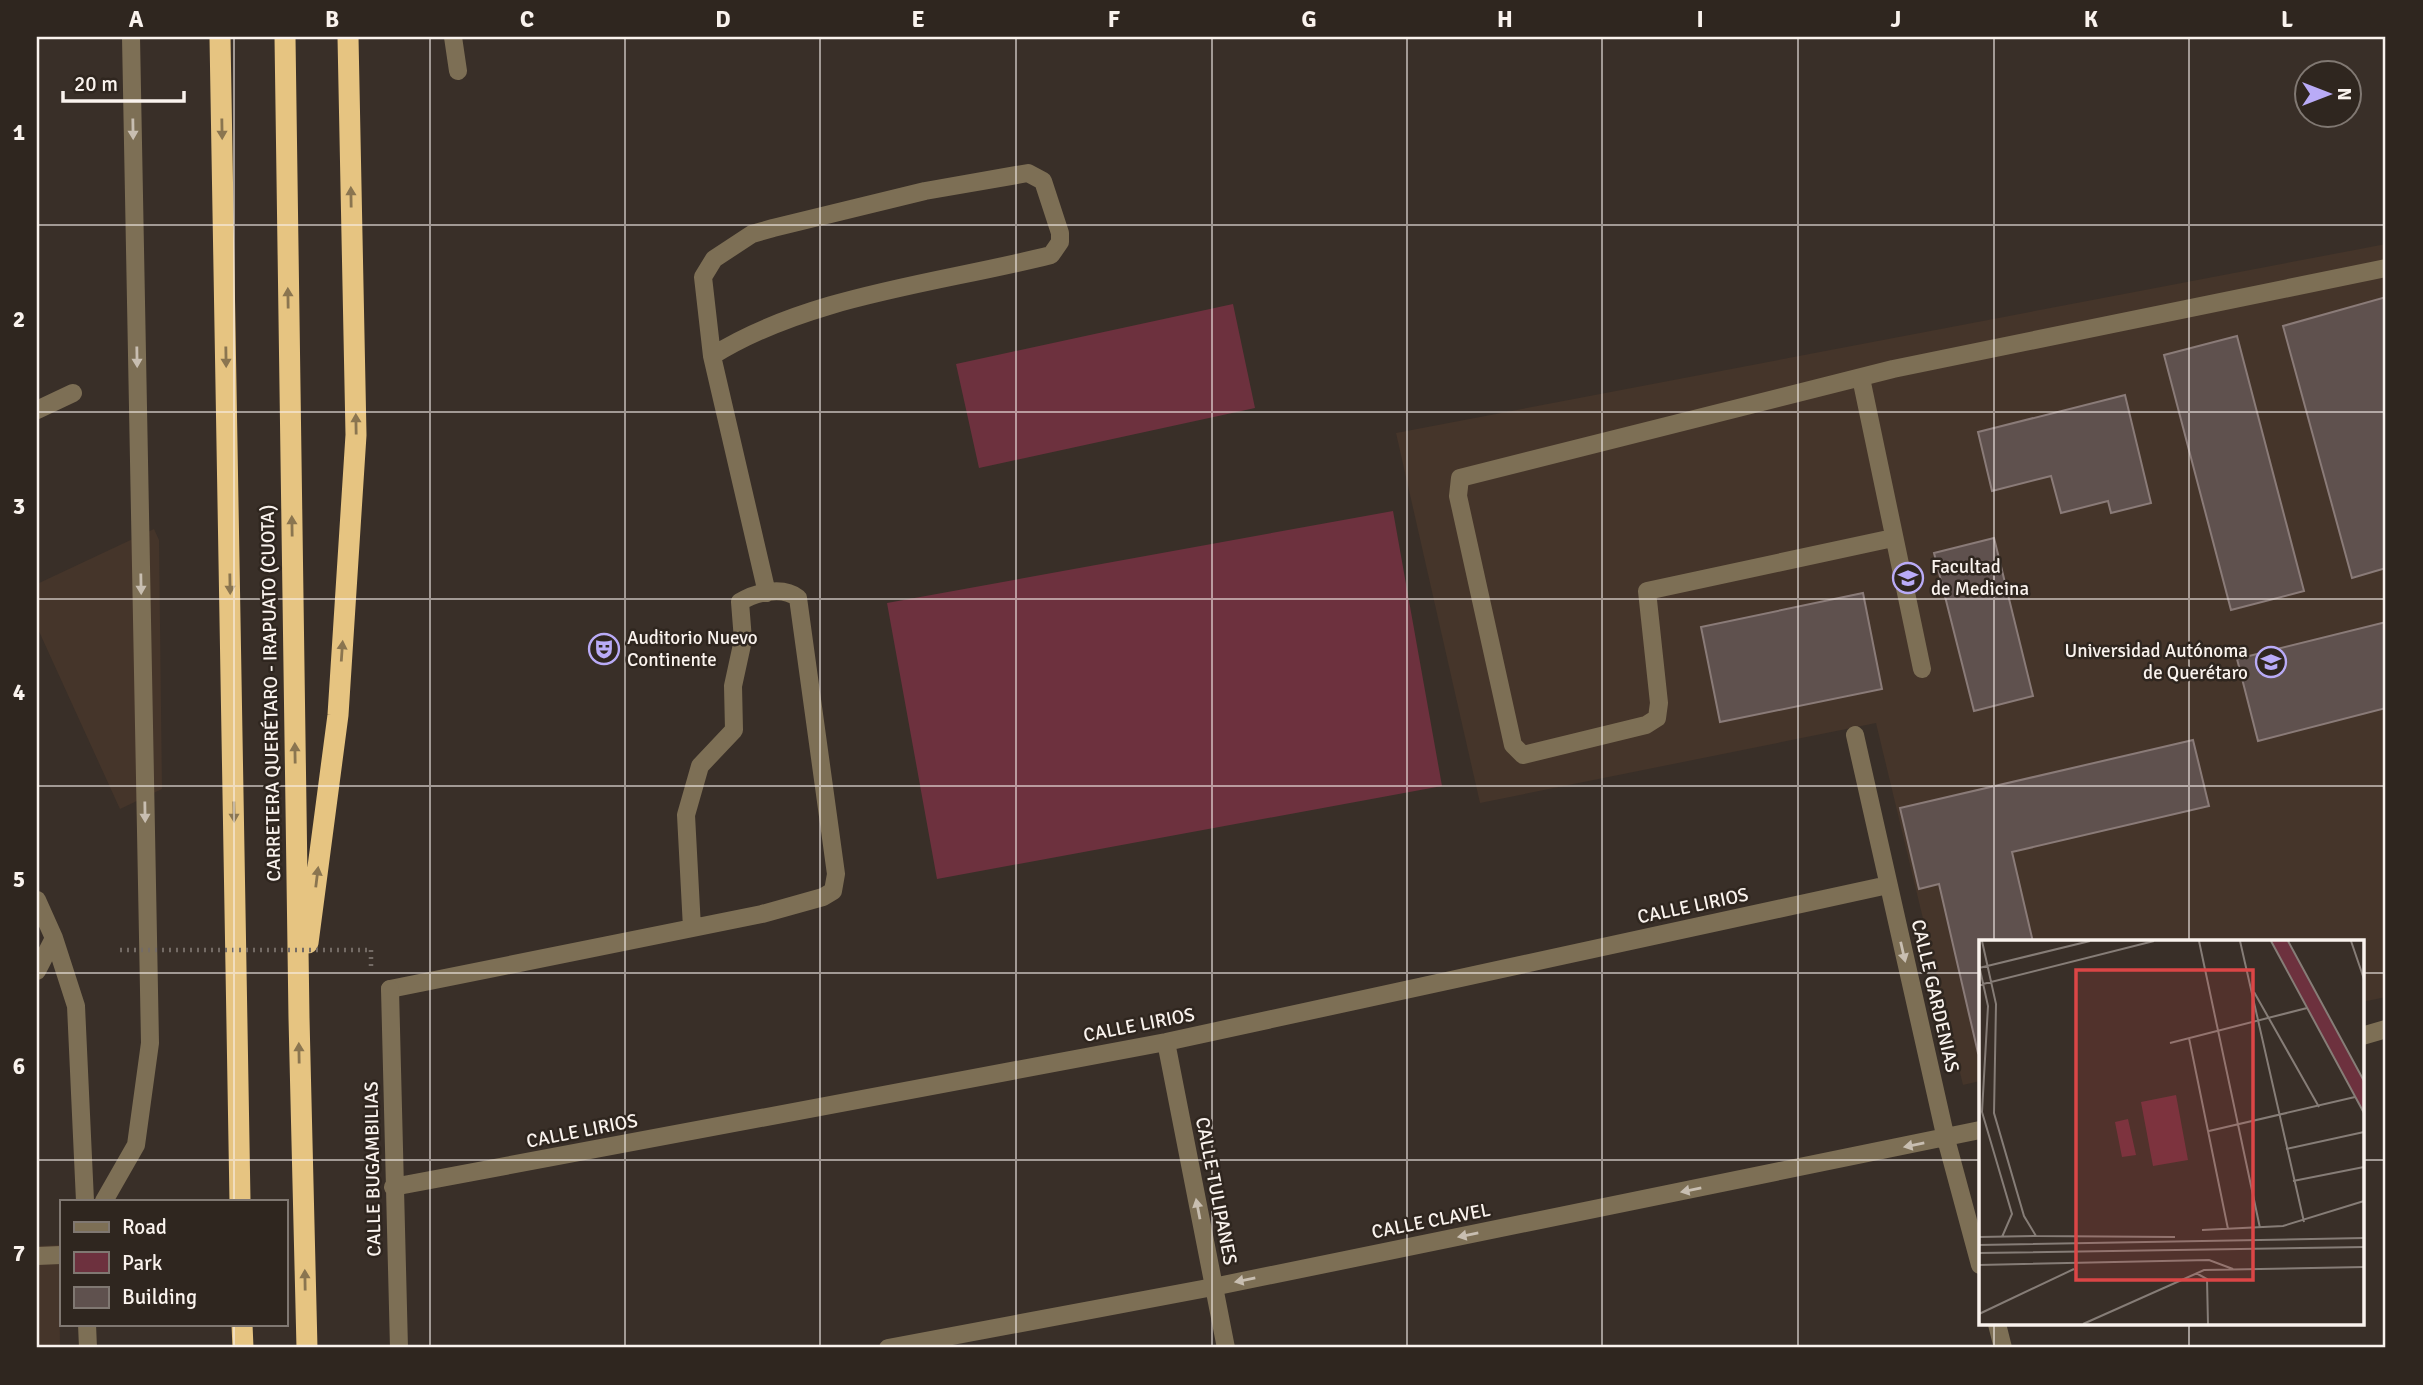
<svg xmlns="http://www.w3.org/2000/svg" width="2423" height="1385" font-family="Signika,sans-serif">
<rect width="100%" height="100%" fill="#392f28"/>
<!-- built -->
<path fill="#45352a" d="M 2386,244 L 2386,997 L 2362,1002 L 2362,942 L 1980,942 L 1980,1081 L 1963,1085 L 1876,723 L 1480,803 L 1396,433 Z
M 154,529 L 159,540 L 162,789 L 120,809 L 37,627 L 37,584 Z
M 59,1245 L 60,1348 L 37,1348 L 37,1246 Z"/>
<!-- green -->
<path fill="#6d313e" d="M 1233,304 L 1255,408 L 979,468 L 956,364 Z
M 1393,511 L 1442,786 L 937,879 L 887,603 Z"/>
<!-- building -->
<path fill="#5f514e" stroke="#8a7b78" stroke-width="2" d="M 2386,297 L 2386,568 L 2352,578 L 2283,326 Z
M 2237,336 L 2304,591 L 2231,610 L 2164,355 Z
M 2125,395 L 2151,503 L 2111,513 L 2108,501 L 2061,513 L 2051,476 L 1992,491 L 1978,432 Z
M 1994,538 L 2033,696 L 1974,711 L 1934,553 Z
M 1863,593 L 1882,689 L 1720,722 L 1701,627 Z
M 2386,622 L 2386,708 L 2258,741 L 2237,659 Z
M 2193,740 L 2209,806 L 2012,852 L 2033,942 L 1980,942 L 1980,1052 L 1978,1053 L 1939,884 L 1919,889 L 1900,808 Z"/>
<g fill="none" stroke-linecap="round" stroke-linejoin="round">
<!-- path -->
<path stroke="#746b65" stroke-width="4.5" stroke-dasharray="2 5" stroke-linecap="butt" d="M 371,950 L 371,966"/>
<!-- service -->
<path stroke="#7d6f55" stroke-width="18" d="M 453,37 L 458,71
M 712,356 C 809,295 941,283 1051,255 L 1060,242 L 1060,233 L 1043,181 L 1028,173 L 925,191 L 773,228 L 752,234 L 714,259 L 703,277 L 712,356 L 767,593
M 1861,378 L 1922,669
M 37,410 L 73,393
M 1893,538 L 1647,591 L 1659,703 L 1657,718 L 1646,725 L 1523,755 L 1513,745 L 1458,496 L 1460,478 L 1893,369 L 2386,268
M 390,989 L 762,914 L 823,897 L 833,891 L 836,874 L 798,598 C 783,586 756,592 740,602 L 743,640 L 733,686 L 734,730 L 700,766 L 686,815 L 692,928
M 37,1256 L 61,1255"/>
<!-- minor -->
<path stroke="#7d6f55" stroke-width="18" d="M 1855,735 L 1946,1139 L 1980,1265
M 37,900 L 54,938 L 76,1006 L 85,1201
M 37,971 L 54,938
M 390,989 L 399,1348
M 2362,1036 L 2386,1029
M 1166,1042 L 1226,1348
M 393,1187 L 1166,1042 L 1888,885
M 1997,1324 L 2003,1348
M 888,1348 L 1213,1287 L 1980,1130"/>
<!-- tertiary -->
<path stroke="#7d6f55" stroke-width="18" d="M 104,1201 L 136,1145 L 150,1043 L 131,37
M 87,1324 L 88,1348"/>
<!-- motorway -->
<path stroke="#e6c481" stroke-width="21" d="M 220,37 L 240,1201
M 285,37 L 299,1018 L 307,1348
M 308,943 L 338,715 L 356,435 L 348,37
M 242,1324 L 243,1348"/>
<!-- path-bridge -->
<path stroke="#746b65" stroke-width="4.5" stroke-dasharray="2 5" stroke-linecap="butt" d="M 120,950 L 371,950"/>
</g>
<!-- one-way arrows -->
<defs><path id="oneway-solid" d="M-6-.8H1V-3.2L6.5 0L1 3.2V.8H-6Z" transform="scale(1.75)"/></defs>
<g fill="#c8beb1">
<use href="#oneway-solid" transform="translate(133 129) rotate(89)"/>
<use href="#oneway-solid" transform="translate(137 357) rotate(89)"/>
<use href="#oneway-solid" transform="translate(141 584) rotate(89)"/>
<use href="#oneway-solid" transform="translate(145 812) rotate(89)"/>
<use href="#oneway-solid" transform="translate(1903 952) rotate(77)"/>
<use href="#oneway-solid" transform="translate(1914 1145) rotate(169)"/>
<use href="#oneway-solid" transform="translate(1691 1190) rotate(169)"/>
<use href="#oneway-solid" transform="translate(1198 1209) rotate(-101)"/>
<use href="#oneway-solid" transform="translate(1468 1235) rotate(169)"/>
<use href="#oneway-solid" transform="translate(1245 1280) rotate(169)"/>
</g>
<g fill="#8a7550">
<use href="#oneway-solid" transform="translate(222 129) rotate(89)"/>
<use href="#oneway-solid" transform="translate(351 197) rotate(-91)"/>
<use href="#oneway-solid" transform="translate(288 298) rotate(-91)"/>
<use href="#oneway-solid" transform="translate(226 357) rotate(89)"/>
<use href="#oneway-solid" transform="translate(356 424) rotate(-91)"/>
<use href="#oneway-solid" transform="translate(292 526) rotate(-91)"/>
<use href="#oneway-solid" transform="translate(230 584) rotate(89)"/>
<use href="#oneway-solid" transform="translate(342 651) rotate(-86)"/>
<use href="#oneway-solid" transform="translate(295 753) rotate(-91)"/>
<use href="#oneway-solid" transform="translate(234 812) rotate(89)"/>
<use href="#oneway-solid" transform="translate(317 877) rotate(-83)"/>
<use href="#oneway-solid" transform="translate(299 1053) rotate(-91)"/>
<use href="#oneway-solid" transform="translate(305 1280) rotate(-91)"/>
</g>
<!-- grid -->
<path fill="none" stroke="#faf3ee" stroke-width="2" stroke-opacity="0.55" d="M 234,37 L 234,1201M 430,37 L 430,1348M 625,37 L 625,1348M 820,37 L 820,1348M 1016,37 L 1016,1348M 1212,37 L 1212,1348M 1407,37 L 1407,1348M 1602,37 L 1602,1348M 1798,37 L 1798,1348M 1994,37 L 1994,942M 2189,37 L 2189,942M 37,225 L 2386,225M 37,412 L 2386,412M 37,599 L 2386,599M 37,786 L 2386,786M 37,973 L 1980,973M 2362,973 L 2386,973M 37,1160 L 1980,1160M 2362,1160 L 2386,1160M 234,1324 L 234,1348M 1994,1324 L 1994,1348M 2189,1324 L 2189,1348"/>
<!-- icons -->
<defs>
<g id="school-ring" transform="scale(1.575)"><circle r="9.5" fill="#2f261f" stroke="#b9abf7" stroke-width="1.5"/><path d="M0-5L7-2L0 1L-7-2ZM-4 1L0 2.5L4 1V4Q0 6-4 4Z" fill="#b9abf7"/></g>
<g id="theatre-ring" transform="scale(1.575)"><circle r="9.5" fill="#2f261f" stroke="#b9abf7" stroke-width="1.5"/><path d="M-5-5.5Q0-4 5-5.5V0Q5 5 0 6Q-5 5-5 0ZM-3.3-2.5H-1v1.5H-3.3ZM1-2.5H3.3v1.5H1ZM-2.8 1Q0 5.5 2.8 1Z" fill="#b9abf7"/></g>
<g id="university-ring" transform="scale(1.575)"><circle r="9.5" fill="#2f261f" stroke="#b9abf7" stroke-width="1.5"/><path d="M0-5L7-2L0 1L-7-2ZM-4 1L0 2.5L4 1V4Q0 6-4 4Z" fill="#b9abf7"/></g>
</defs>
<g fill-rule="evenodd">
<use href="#school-ring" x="1908" y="578"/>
<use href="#theatre-ring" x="604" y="649"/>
<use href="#university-ring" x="2271" y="662"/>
</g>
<g text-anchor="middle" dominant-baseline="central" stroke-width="5" stroke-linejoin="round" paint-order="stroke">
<!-- poi labels -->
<g font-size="19" fill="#faf3ee" stroke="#2f261f" text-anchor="start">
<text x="1931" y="567">Facultad<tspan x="1931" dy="22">de Medicina</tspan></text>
<text x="627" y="638">Auditorio Nuevo<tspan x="627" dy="22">Continente</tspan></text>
<text x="2248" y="651" text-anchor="end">Universidad Autónoma<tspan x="2248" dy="22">de Querétaro</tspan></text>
</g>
<!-- street labels -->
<g font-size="19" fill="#faf3ee" stroke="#2f261f">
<text transform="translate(271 693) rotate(-91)">CARRETERA QUERÉTARO - IRAPUATO (CUOTA)</text>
<text transform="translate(1693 906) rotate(-12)">CALLE LIRIOS</text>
<text transform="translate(1935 996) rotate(77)">CALLE GARDENIAS</text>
<text transform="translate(1139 1025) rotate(-11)">CALLE LIRIOS</text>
<text transform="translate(582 1131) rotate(-11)">CALLE LIRIOS</text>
<text transform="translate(373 1169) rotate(-91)">CALLE BUGAMBILIAS</text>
<text transform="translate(1216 1191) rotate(79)">CALLE TULIPANES</text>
<text transform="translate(1431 1221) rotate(-11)">CALLE CLAVEL</text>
</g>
</g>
<!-- overview -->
<g transform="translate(1979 940)">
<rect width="385" height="385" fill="#392f28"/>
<path d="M 292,1 L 309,1 L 385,141 L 385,173 ZM 197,155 L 209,220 L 174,226 L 162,162 ZM 149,179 L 157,215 L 143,217 L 136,182 Z" fill="#6d313e"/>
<path fill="none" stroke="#867d77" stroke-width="2" d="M 3,1 L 17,64 L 15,173 L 45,276 L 57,296M 220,1 L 281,288M 261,1 L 325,282M 292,1 L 385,173M 309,1 L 385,141M 372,1 L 385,39M 0,25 L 9,66 L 3,172 L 33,274 L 23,297M 0,28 L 111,1M 0,45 L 175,1M 275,52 L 340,167M 210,98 L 249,289M 191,103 L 328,68M 230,191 L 376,157M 307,209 L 385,192M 314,241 L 385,227M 223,290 L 304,286 L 385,261M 57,296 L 196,297M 0,297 L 57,296M 0,305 L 385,298M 0,313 L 385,307M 0,325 L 230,320 L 254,329M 217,333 L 228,339 L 229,384M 0,374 L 95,329M 104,384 L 225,330 L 385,327"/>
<path fill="#db4646" fill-opacity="0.15" stroke="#db4646" stroke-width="3.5" d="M 97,30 L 274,30 L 274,340 L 97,340 Z"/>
<rect width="385" height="385" fill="none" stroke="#faf3ee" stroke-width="3.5"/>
</g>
<!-- border -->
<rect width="2423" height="1385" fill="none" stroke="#2f261f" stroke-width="77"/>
<!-- legend -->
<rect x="60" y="1200" width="228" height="126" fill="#2f261f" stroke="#807872" stroke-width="2"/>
<rect x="74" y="1222" width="35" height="10" fill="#7d6f55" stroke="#807872" stroke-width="2"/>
<text x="122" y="1234" font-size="21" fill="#faf3ee">Road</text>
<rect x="74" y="1252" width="35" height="21" fill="#6d313e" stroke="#807872" stroke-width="2"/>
<text x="122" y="1270" font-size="21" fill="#faf3ee">Park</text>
<rect x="74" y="1287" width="35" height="21" fill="#5f514e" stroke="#807872" stroke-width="2"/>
<text x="122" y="1304" font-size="21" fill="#faf3ee">Building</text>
<!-- north arrow -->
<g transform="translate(2328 94) rotate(90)"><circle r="33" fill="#2f261f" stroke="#807872" stroke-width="2"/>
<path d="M0-5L12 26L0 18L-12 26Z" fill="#b9abf7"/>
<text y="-10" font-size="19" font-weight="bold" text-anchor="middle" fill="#faf3ee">N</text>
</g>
<!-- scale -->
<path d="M63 91v10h121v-10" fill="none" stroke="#faf3ee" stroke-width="3.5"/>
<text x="74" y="91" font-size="21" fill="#faf3ee" stroke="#2f261f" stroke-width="5" paint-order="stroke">20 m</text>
<rect x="38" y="38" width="2346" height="1308" fill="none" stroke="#faf3ee" stroke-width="2.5"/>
<g font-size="23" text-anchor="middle" font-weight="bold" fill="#faf3ee">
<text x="136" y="27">A</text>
<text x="332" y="27">B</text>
<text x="527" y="27">C</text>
<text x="723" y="27">D</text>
<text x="918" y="27">E</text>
<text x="1114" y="27">F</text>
<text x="1309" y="27">G</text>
<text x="1505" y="27">H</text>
<text x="1700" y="27">I</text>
<text x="1896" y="27">J</text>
<text x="2091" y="27">K</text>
<text x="2287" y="27">L</text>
<text x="19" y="140">1</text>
<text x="19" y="327">2</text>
<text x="19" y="514">3</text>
<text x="19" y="700">4</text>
<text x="19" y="887">5</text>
<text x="19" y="1074">6</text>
<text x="19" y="1261">7</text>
</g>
</svg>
